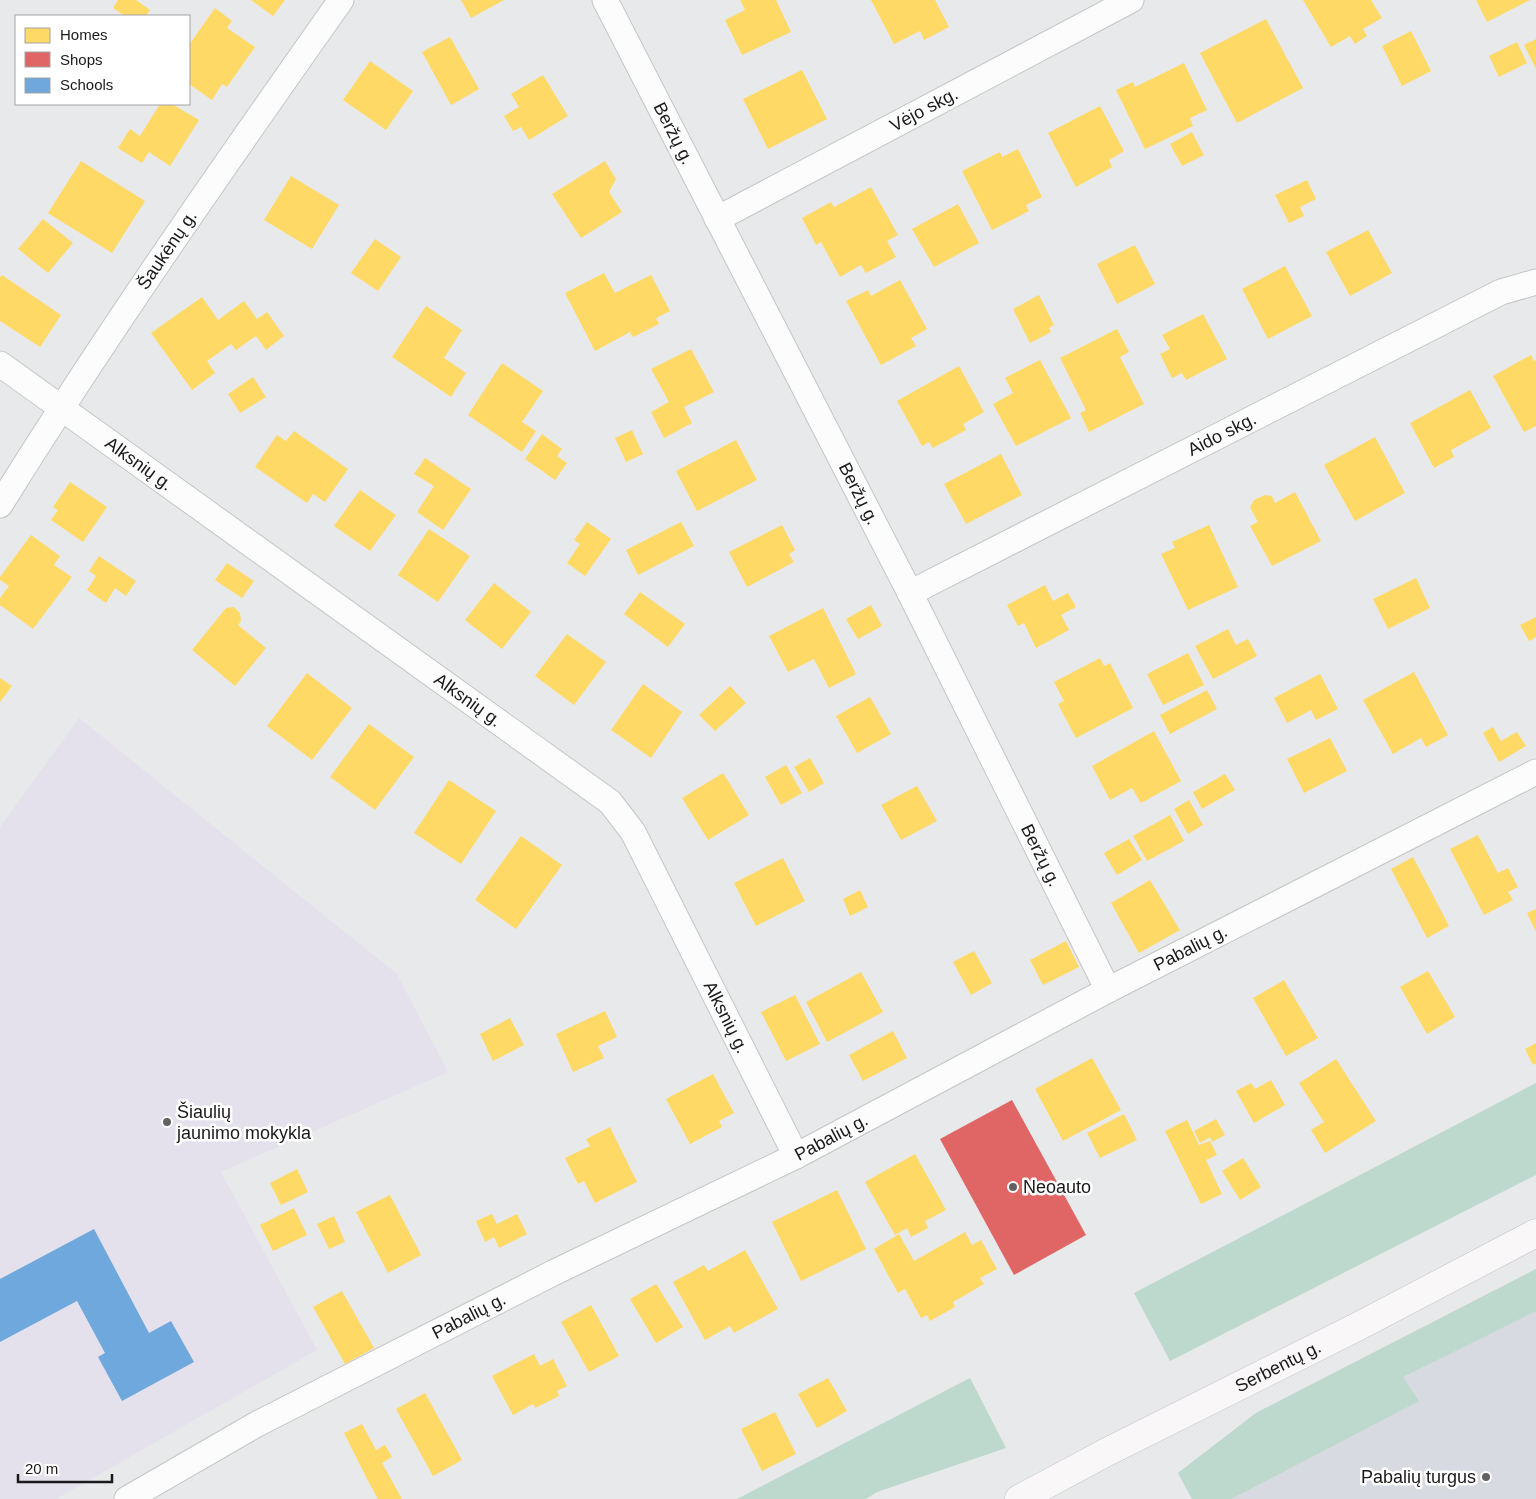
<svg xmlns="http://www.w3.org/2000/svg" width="1536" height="1499" font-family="Arial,sans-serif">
<rect width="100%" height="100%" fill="#e8e9ea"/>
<!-- built -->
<path fill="#d7dae0" d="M 1536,1269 L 1536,1499 L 1192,1499 L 1178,1473 L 1256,1413 Z"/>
<!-- education -->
<path fill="#e4e1ed" d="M 79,718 L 397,974 L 448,1072 L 221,1172 L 317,1350 L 56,1499 L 0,1499 L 0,827 Z"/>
<!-- green -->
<path fill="#bdd8cc" d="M 1536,1083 L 1536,1175 L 1170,1361 L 1134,1293 Z
M 1536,1269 L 1536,1311 L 1403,1377 L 1419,1401 L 1231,1499 L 1192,1499 L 1178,1473 L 1256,1413 Z
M 970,1378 L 1006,1448 L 877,1492 L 866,1499 L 737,1499 Z"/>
<!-- homes -->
<path fill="#ffd966" d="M 118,0 L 136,0 L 150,10 L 146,16 L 125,16 L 113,8 Z
M 251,0 L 285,0 L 273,16 Z
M 461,0 L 504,0 L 471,18 Z
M 740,0 L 776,0 L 791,32 L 742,55 L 725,20 L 745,10 Z
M 871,0 L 935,0 L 949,27 L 924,40 L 920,31 L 894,44 Z
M 1303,0 L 1371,0 L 1382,18 L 1363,29 L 1367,36 L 1355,44 L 1350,36 L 1331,47 Z
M 1476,0 L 1530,0 L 1487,22 Z
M 215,8 L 232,21 L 227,28 L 255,47 L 227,87 L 222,84 L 212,100 L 189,84 L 189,45 Z
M 1266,19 L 1303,88 L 1237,123 L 1200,53 Z
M 1411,31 L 1431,71 L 1402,86 L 1382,46 Z
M 450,37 L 479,89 L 451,105 L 422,52 Z
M 1536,39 L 1536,69 L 1524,45 Z
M 1517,42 L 1527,63 L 1499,77 L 1489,56 Z
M 370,61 L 413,91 L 386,130 L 343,100 Z
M 1184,63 L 1207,110 L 1190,118 L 1193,126 L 1145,149 L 1116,90 L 1133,82 L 1135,87 Z
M 802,70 L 827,119 L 768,149 L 743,99 Z
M 543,75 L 568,116 L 529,140 L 521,127 L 513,131 L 504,116 L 519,107 L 511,94 Z
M 160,104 L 172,104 L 199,120 L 170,166 L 149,152 L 142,163 L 118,148 L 130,129 L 140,136 Z
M 1100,106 L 1124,151 L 1109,160 L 1112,167 L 1076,187 L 1048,133 Z
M 1192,132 L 1204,155 L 1182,166 L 1170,144 Z
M 1018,149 L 1042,197 L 1026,205 L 1029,211 L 992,230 L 962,171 L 1000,152 L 1002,157 Z
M 81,161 L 145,201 L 112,253 L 48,213 Z
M 605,161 L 616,179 L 609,192 L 622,212 L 581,238 L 552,194 Z
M 291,176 L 339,205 L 312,249 L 264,220 Z
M 1307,180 L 1316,199 L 1300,207 L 1304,216 L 1289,223 L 1275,195 Z
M 871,187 L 898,235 L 887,241 L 896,257 L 866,273 L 861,265 L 840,277 L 821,242 L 816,245 L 802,218 L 831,202 L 834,207 Z
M 958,204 L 979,243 L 934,267 L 912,229 Z
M 43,219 L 73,243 L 48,273 L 18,249 Z
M 1368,230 L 1392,273 L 1350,296 L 1326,252 Z
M 375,239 L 401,257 L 378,291 L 351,273 Z
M 1135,245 L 1155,284 L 1117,304 L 1097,264 Z
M 1285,266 L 1312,316 L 1268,339 L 1242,289 Z
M 604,273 L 615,293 L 651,275 L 670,311 L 656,318 L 659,324 L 633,337 L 630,332 L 595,351 L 565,293 Z
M 2,275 L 61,315 L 40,347 L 0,321 L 0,277 Z
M 900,280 L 927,329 L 911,338 L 916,346 L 881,365 L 846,301 L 868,290 L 871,296 Z
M 1039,295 L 1054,325 L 1049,328 L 1051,332 L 1030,343 L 1013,309 Z
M 202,297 L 218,320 L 244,301 L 257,319 L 267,312 L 284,336 L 266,350 L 256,336 L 236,350 L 231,344 L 207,361 L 215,373 L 192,390 L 151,333 Z
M 426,306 L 462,330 L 444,358 L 466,373 L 451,397 L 392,357 Z
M 1203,314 L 1227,359 L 1186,380 L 1182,373 L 1172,378 L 1160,354 L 1170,349 L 1162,335 Z
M 1117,329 L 1129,352 L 1120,357 L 1144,404 L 1089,432 L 1080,413 L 1086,410 L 1060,358 Z
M 691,349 L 714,392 L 684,407 L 692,423 L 664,438 L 651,412 L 669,402 L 651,369 Z
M 1531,355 L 1534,361 L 1536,360 L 1536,426 L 1524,432 L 1493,376 Z
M 1040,360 L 1071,418 L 1016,446 L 993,404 L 1013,393 L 1005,378 Z
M 502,363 L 543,391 L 522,422 L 536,431 L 522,452 L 468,415 Z
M 959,366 L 984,412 L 963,424 L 966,430 L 933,448 L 929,442 L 922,446 L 897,401 Z
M 253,377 L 266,397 L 240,413 L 228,394 Z
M 1470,390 L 1491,428 L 1451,450 L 1454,457 L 1434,468 L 1410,423 Z
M 632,430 L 643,454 L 626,462 L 615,438 Z
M 294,431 L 348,469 L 325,502 L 313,494 L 307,503 L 255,467 L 277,435 L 286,441 Z
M 542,434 L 562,449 L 557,456 L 567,463 L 555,480 L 525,459 Z
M 1375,437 L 1405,493 L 1355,521 L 1324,465 Z
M 736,440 L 757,480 L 697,511 L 676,471 Z
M 1001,454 L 1022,495 L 966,524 L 944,484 Z
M 425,458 L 471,489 L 443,530 L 417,512 L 434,486 L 414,474 Z
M 70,482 L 107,507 L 83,542 L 51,520 L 58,510 L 53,507 Z
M 360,490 L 396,515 L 370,551 L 334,526 Z
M 1295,492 L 1321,541 L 1272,566 L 1250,526 L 1258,522 L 1250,507 L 1254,500 L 1265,495 L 1272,496 L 1275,503 Z
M 587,522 L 611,539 L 585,576 L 567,563 L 580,544 L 574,540 Z
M 681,522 L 694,546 L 638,575 L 626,550 Z
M 782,525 L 795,550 L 789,554 L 794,562 L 747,587 L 729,552 Z
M 1209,525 L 1238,587 L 1188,610 L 1161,554 L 1175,548 L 1172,542 Z
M 429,529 L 470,556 L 438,602 L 398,575 Z
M 31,535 L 60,556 L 54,565 L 72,577 L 33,629 L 0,605 L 0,598 L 9,586 L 0,580 L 0,577 Z
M 99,556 L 136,581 L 126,596 L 115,588 L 106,603 L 87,590 L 96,576 L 89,571 Z
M 227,563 L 254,581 L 242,598 L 215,580 Z
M 1416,578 L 1430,608 L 1388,629 L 1373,599 Z
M 494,583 L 531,612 L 502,649 L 465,620 Z
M 1045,585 L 1053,601 L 1068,593 L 1076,607 L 1061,615 L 1069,630 L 1036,648 L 1024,623 L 1018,626 L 1007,605 Z
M 640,592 L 685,624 L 668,647 L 624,614 Z
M 871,605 L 882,626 L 858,639 L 846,619 Z
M 234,607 L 240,613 L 241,621 L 238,625 L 266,648 L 235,686 L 192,650 L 226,608 Z
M 823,608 L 856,674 L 829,688 L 814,659 L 788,672 L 769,636 Z
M 1536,617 L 1536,637 L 1529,641 L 1520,625 Z
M 1228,629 L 1236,645 L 1248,639 L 1257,656 L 1213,679 L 1195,646 Z
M 567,634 L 606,662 L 574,705 L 535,676 Z
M 1188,653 L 1204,685 L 1163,705 L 1147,674 Z
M 1100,658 L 1104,666 L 1110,663 L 1133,708 L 1076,738 L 1058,704 L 1064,701 L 1054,682 Z
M 1414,672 L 1448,735 L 1426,747 L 1421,738 L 1393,754 L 1363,700 Z
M 307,673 L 352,708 L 312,760 L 267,726 Z
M 1320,674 L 1338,709 L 1316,720 L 1311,710 L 1287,723 L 1274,698 Z
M 0,678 L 12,686 L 0,702 Z
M 643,684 L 682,712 L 651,758 L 611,730 Z
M 730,686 L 746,703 L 715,731 L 699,715 Z
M 1207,690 L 1217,709 L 1170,734 L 1160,715 Z
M 870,697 L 891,734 L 857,753 L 836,716 Z
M 369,724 L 414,757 L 375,810 L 330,777 Z
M 1493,727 L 1501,741 L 1517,732 L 1526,746 L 1499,762 L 1483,733 Z
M 1154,731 L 1181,781 L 1141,803 L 1132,788 L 1110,800 L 1092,766 Z
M 1330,738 L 1347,771 L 1304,793 L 1287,759 Z
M 810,758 L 824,783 L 809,792 L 794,767 Z
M 786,765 L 802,793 L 781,805 L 765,777 Z
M 723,773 L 749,815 L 708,840 L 682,798 Z
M 1225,774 L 1235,790 L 1202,809 L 1193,792 Z
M 449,780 L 496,811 L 461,864 L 414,833 Z
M 917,786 L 937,821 L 901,840 L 881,805 Z
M 1189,800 L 1203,825 L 1188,834 L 1174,809 Z
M 1170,815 L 1184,841 L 1147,861 L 1133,836 Z
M 1478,835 L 1498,873 L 1508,868 L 1518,887 L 1508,892 L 1513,900 L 1484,915 L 1450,849 Z
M 521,836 L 562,865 L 516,929 L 475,900 Z
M 1129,839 L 1142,860 L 1117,875 L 1104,853 Z
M 1413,857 L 1449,926 L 1427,938 L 1391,869 Z
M 783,858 L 805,901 L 756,926 L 734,883 Z
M 1150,880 L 1180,930 L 1139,953 L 1111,903 Z
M 860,890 L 868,907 L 850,916 L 843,899 Z
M 1536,909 L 1536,932 L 1527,913 Z
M 1066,941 L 1079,967 L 1043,985 L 1030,960 Z
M 974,951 L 992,983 L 971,995 L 953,962 Z
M 1428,971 L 1455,1017 L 1427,1034 L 1400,987 Z
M 861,972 L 883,1012 L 827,1042 L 806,1002 Z
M 1284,980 L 1318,1038 L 1286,1056 L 1253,998 Z
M 795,995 L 820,1044 L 786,1061 L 761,1012 Z
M 605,1011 L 617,1037 L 598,1046 L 604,1058 L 573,1072 L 556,1034 Z
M 510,1018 L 524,1045 L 493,1061 L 480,1034 Z
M 893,1031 L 907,1058 L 863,1081 L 849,1055 Z
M 1536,1043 L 1536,1063 L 1533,1065 L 1525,1049 Z
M 1092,1058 L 1121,1110 L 1063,1141 L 1035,1089 Z
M 1336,1059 L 1376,1121 L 1325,1153 L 1311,1130 L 1324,1122 L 1299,1083 Z
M 713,1074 L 734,1113 L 719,1121 L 722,1127 L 690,1144 L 666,1099 Z
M 1271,1080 L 1285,1105 L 1254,1123 L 1236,1091 L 1251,1083 L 1255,1089 Z
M 1124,1114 L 1137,1140 L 1100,1158 L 1087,1133 Z
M 1216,1119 L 1225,1135 L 1212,1142 L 1210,1137 L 1200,1143 L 1194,1131 Z
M 1187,1120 L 1199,1145 L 1210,1141 L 1217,1155 L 1206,1160 L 1222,1194 L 1201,1204 L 1165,1131 Z
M 610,1127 L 637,1182 L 595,1203 L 584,1181 L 578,1184 L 565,1158 L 590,1146 L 586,1139 Z
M 915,1154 L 946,1210 L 925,1221 L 928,1228 L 911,1237 L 907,1228 L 895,1235 L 865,1182 Z
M 1243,1158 L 1261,1187 L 1240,1200 L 1222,1171 Z
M 297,1169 L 308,1192 L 281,1205 L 270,1183 Z
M 837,1190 L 866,1249 L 801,1281 L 772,1222 Z
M 390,1195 L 421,1255 L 388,1273 L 356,1212 Z
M 294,1208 L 307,1235 L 273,1251 L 260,1225 Z
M 492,1214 L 497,1224 L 517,1214 L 527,1234 L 499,1248 L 494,1237 L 485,1242 L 476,1221 Z
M 334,1216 L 345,1242 L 329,1249 L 317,1224 Z
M 965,1232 L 972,1245 L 981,1240 L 997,1269 L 980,1278 L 984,1284 L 953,1302 L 955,1307 L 930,1321 L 927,1315 L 921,1318 L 905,1289 L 898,1293 L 874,1249 L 899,1234 L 914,1261 Z
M 745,1250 L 778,1309 L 734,1333 L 730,1326 L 705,1340 L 673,1282 L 704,1265 L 708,1271 Z
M 656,1284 L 683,1327 L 656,1343 L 630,1299 Z
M 342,1291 L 374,1348 L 345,1364 L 313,1307 Z
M 591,1305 L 619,1356 L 589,1372 L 561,1322 Z
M 534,1354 L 540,1366 L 553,1359 L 567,1386 L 557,1391 L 559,1396 L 535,1408 L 533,1404 L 513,1415 L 492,1376 Z
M 828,1378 L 847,1411 L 817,1428 L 798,1394 Z
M 425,1393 L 462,1460 L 433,1476 L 396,1409 Z
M 775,1412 L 796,1454 L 762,1471 L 741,1429 Z
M 362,1424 L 376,1450 L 385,1445 L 392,1457 L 382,1463 L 402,1499 L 378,1499 L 367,1479 L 344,1433 Z"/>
<!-- shops -->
<path fill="#e06666" d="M 1012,1100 L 1086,1235 L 1014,1275 L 940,1139 Z"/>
<!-- schools -->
<path fill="#6fa8dc" d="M 94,1229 L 149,1333 L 171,1321 L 194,1362 L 122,1401 L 98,1357 L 105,1353 L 77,1301 L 0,1342 L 0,1279 Z"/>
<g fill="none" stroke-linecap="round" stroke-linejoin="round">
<!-- minor casing -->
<g stroke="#c4c5c6" stroke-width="27">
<g id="minor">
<path id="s1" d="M 605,0 L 910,593 L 1108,990"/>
<path id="s2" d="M 717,219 L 1131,0"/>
<path id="s3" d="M 0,364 L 610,802 L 633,832 L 796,1156"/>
<path id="s4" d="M 0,505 C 107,333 224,166 341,0"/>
<path id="s5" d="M 910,593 L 1501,292 L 1536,282"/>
<path id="s6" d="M 127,1499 L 257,1424 L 553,1273 L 796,1156 L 1108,990 L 1536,772"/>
</g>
</g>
<!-- secondary casing -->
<g stroke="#c4c5c6" stroke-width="29">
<g id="secondary">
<path id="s7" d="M 1019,1499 L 1105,1453 L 1357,1327 L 1536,1233"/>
</g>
</g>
<!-- minor -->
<use href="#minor" stroke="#fcfcfc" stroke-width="25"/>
<!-- secondary -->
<use href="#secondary" stroke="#f9f7f8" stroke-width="28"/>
</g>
<!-- markers -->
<g fill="#626263" stroke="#fff" stroke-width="2">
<circle cx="167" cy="1122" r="5"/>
<circle cx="1013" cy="1187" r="5"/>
<circle cx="1486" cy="1477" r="5"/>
</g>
<g text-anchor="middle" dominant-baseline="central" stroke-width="5" stroke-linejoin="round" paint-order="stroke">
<!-- street labels -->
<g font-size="18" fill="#1a1a1b" stroke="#fff">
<text stroke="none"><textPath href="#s2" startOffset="234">Vėjo skg.</textPath></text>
<text stroke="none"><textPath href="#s1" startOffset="150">Beržų g.</textPath></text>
<text stroke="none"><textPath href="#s4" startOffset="305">Šaukėnų g.</textPath></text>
<text stroke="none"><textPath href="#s5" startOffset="350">Aido skg.</textPath></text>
<text stroke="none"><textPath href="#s3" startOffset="171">Alksnių g.</textPath></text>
<text stroke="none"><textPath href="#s1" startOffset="555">Beržų g.</textPath></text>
<text stroke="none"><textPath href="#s3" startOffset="576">Alksnių g.</textPath></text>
<text stroke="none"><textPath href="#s1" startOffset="960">Beržų g.</textPath></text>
<text stroke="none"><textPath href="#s6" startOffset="1198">Pabalių g.</textPath></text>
<text stroke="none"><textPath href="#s3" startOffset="996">Alksnių g.</textPath></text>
<text stroke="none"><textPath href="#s6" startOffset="792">Pabalių g.</textPath></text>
<text stroke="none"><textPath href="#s6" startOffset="388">Pabalių g.</textPath></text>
<text stroke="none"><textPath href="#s7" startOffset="291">Serbentų g.</textPath></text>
</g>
<!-- poi labels -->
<g font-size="18" fill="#1a1a1b" stroke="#fff" text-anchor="start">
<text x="177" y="1112">Šiaulių<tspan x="177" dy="21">jaunimo mokykla</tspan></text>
<text x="1023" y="1187">Neoauto</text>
<text x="1476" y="1477" text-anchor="end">Pabalių turgus</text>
</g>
</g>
<!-- legend -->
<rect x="15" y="15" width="175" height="90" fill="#ffffff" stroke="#a3a3a4"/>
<rect x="25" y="28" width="25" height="15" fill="#ffd966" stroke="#a3a3a4"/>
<text x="60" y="40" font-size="15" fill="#1a1a1b">Homes</text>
<rect x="25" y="52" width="25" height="15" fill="#e06666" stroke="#a3a3a4"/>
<text x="60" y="65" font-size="15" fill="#1a1a1b">Shops</text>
<rect x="25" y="78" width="25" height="15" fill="#6fa8dc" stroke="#a3a3a4"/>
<text x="60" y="90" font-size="15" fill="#1a1a1b">Schools</text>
<!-- scale -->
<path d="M18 1474v8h94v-8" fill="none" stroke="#1a1a1b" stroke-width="2.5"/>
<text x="25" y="1474" font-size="15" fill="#1a1a1b" stroke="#ffffff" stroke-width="4" paint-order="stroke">20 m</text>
</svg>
